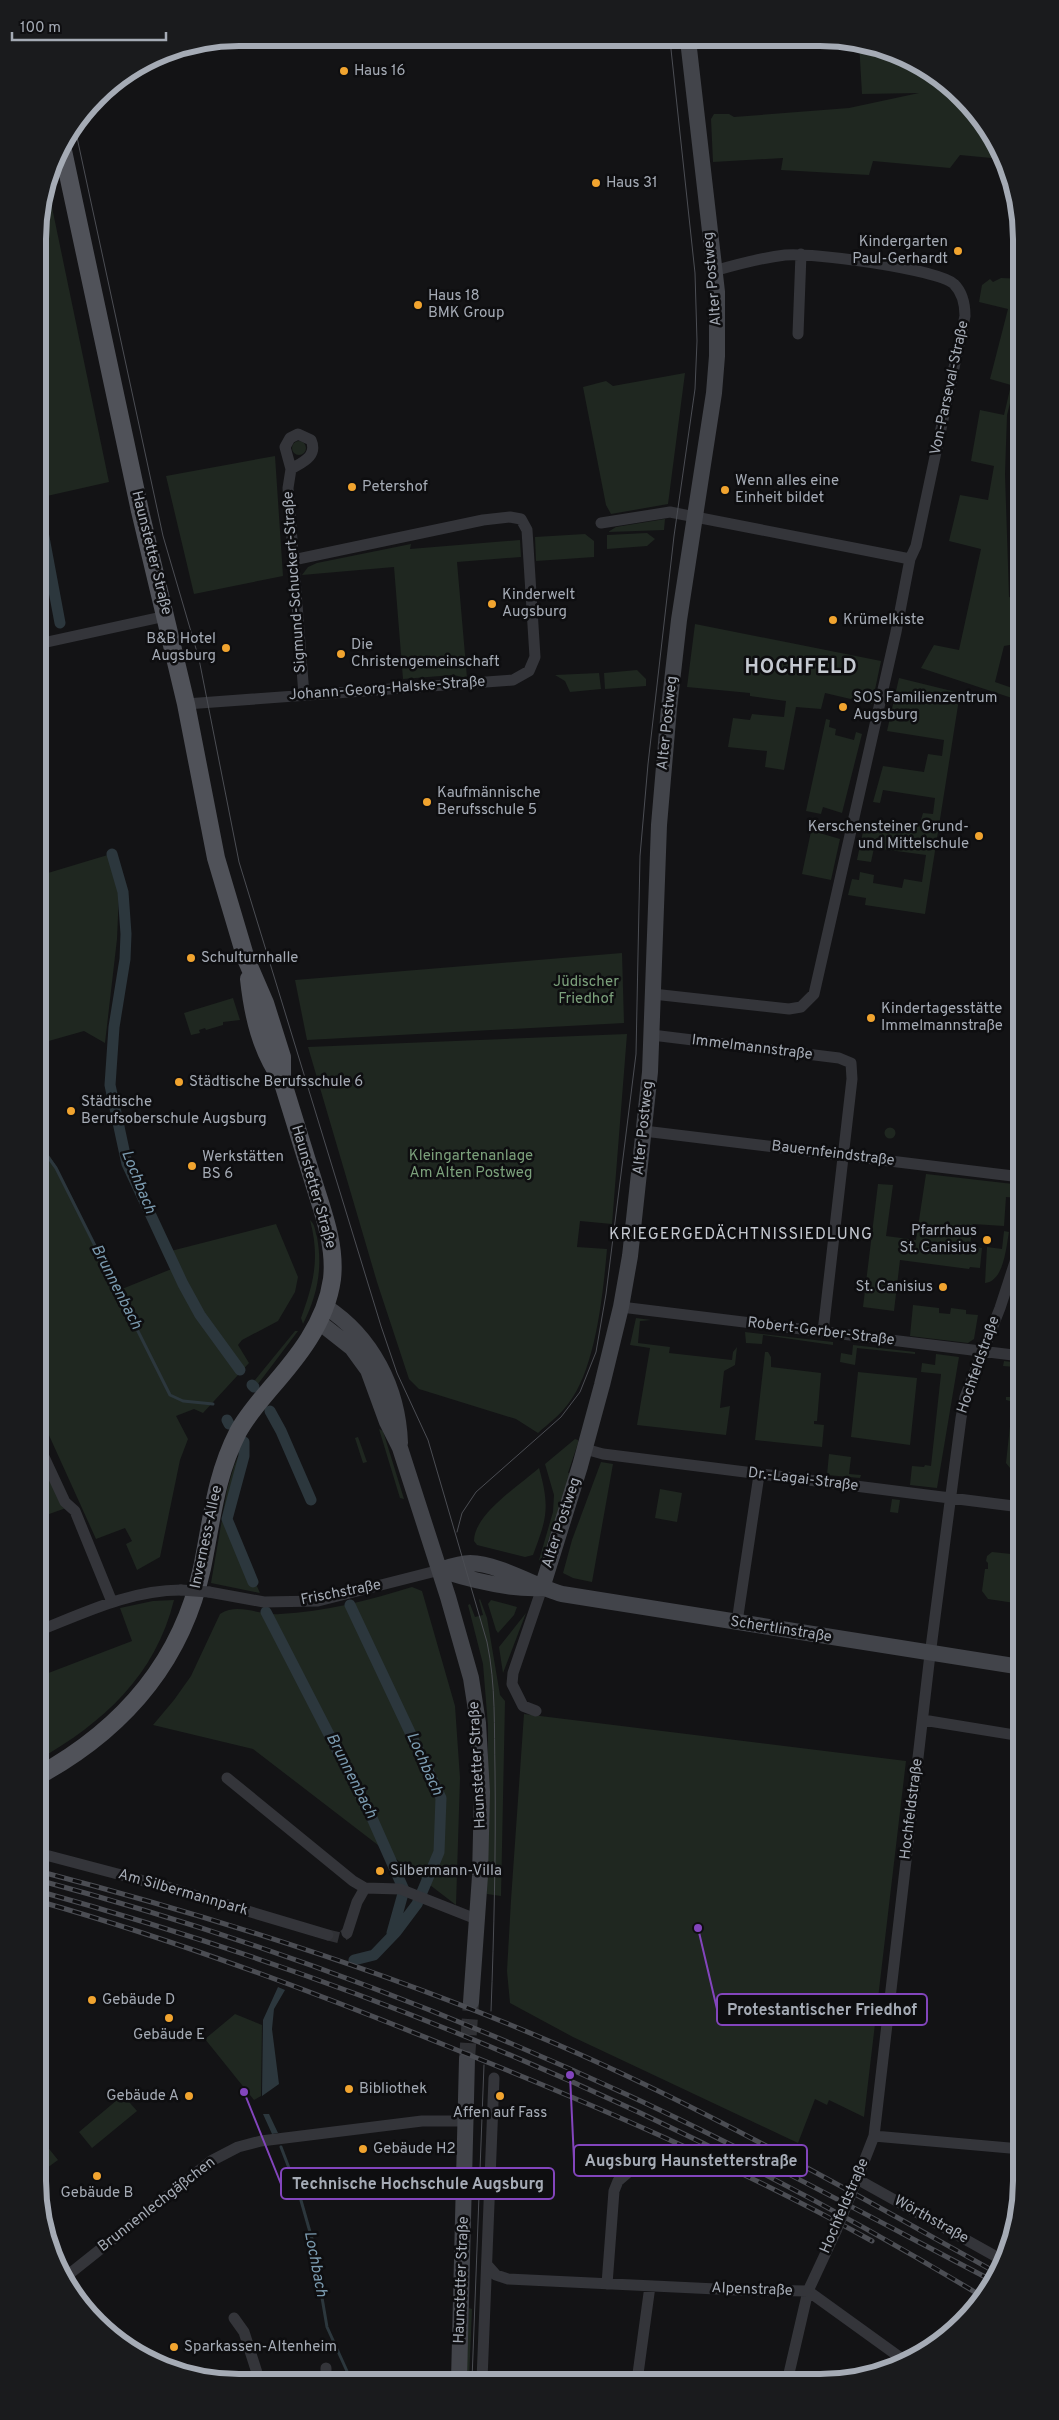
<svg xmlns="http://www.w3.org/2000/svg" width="1059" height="2420" font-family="Overpass,sans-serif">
<rect width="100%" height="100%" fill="#131315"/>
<!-- green -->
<path fill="#1f2720" d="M 859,42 L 909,58 L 953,88 L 988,128 L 1002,159 L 960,155 L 950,168 L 873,161 L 869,175 L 781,170 L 783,158 L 713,162 L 711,119 L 714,114 L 729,114 L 734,117 L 849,108 L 919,93 L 862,94 Z
M 48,188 L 109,482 L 38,498 L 38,226 Z
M 1001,278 L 1021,279 L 1021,360 L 1007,415 L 1005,474 L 1009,597 L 1014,598 C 1020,531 1008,461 1021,394 L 1021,643 L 1004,646 L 995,682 L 1021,691 L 1021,701 L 921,668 L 934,645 L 959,650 L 981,549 L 949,541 L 960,495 L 988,500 L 994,466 L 971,461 L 980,410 L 1004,415 L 1011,385 L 990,379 L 1008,309 L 979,302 L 982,285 L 990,279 L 993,282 Z
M 685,373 L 668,504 L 611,514 L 606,505 L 583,387 L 606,381 L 613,386 Z
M292 448a7 7 0 1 1 14 0a7 7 0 1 1-14 0Z
M 275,456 L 283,576 L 194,594 L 166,476 Z
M 665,519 L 664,530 L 608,532 L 616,527 Z
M 647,533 L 655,539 L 647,546 L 607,549 L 607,535 Z
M 585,534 L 594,541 L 594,557 L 536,561 L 535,537 Z
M 520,540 L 521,557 L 457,562 L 467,678 L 453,675 L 403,679 L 394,567 L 302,575 L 308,567 L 317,563 L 411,544 L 410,549 Z
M 695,624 L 881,661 L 872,704 L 825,693 L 821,709 L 796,707 L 784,770 L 765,767 L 767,751 L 728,747 L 733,718 L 750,720 L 752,714 L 784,717 L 786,701 L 750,696 L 750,693 L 687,687 Z
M 637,670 L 646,679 L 646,686 L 605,689 L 604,673 Z
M 599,673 L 601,689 L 570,692 L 565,681 L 555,675 Z
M 899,678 L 960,693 L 925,914 L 865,905 L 866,898 L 848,895 L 852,879 L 859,880 L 860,872 L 874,875 L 873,883 L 902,888 L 904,879 L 922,882 L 926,855 L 874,848 L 871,862 L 857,860 L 865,822 L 913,830 L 915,822 L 920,823 L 923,813 L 933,814 L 935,798 L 883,790 L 880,803 L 873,802 L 883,766 L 924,772 L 928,754 L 942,756 L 944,740 L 887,731 Z
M 826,719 L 830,720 L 829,727 L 836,729 L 835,735 L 854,740 L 856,732 L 862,734 L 842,813 L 823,807 L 821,814 L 806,811 Z
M 813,822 L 818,823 L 816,832 L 840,839 L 831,880 L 802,874 Z
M 111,854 L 119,892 L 117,939 L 105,1043 L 84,1031 L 38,1044 L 38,876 Z
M 622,953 L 624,1023 L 307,1040 L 295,980 Z
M 233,998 L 240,1020 L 223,1022 L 223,1025 L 206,1030 L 205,1028 L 199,1030 L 200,1033 L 191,1035 L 184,1013 Z
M 627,1034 L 612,1224 L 580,1221 L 577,1247 L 607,1249 C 603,1293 596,1369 568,1404 C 560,1415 548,1424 538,1433 L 516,1419 L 419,1389 L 409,1379 L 377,1282 L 308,1047 Z
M884.5 1133a5.5 5.5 0 1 1 11 0a5.5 5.5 0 1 1-11 0Z
M 38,1138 L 58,1169 L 117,1291 L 174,1268 L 167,1252 L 276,1224 L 298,1277 L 295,1292 L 278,1321 L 242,1340 L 238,1345 L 249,1363 L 203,1413 L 194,1409 L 176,1416 L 188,1439 L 180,1460 L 160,1557 L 137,1570 L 126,1544 L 132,1541 L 125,1528 L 96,1539 L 38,1411 Z
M 926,1174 L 1013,1184 L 1017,1198 L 1006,1197 L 1004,1226 L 973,1224 L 970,1246 L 982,1248 L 980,1268 L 970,1267 L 969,1269 L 900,1260 L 894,1311 L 863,1307 L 878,1184 L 893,1185 L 886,1236 L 916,1240 Z
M 310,1220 C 315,1224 315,1231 317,1237 C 323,1269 317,1296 303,1324 L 301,1318 C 314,1282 320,1258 310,1220 Z
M 1004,1231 L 1009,1232 C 1006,1248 1004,1281 985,1283 L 987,1247 L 1002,1249 Z
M 913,1305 L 939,1308 L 939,1313 L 950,1314 L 951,1308 L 966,1310 L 966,1314 L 978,1315 L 974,1339 L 968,1343 L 910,1336 Z
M 636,1318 L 651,1320 L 640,1321 L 638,1343 L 670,1347 L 669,1353 L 732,1360 L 733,1352 L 737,1347 L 735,1365 L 724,1371 L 720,1408 L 730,1406 L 726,1435 L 637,1425 L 650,1348 L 630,1345 Z
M 295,1331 L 298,1331 L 258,1384 L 255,1380 Z
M 745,1332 L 833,1342 L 833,1345 L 763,1335 L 762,1344 L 746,1343 Z
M 853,1345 L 915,1352 L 915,1354 L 857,1348 L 855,1365 L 840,1362 L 841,1353 L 852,1355 Z
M 765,1352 L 768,1352 L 771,1357 L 771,1367 L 821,1373 L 817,1421 L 814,1421 L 814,1424 L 824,1425 L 822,1447 L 755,1440 Z
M 936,1354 L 959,1357 L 937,1488 L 910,1485 L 912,1466 L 924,1467 L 925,1465 L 931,1466 L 941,1374 L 921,1372 L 922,1363 L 935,1365 Z
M 1004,1361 L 1021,1363 L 1021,1414 L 1012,1413 L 1014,1402 L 1006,1400 L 1006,1397 L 1012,1397 L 1015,1367 L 1003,1366 Z
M 858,1372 L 917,1378 L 910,1445 L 851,1437 Z
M 1011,1417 L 1021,1419 L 1021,1422 L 1017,1422 L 1021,1423 L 1020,1469 L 1010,1468 L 1006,1463 Z
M 379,1429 L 383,1431 L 404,1499 L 400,1498 Z
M 358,1437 L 367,1462 L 363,1463 L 355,1438 Z
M 575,1439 L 578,1440 L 578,1443 L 568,1473 L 572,1474 L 541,1561 L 539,1560 L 553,1512 L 554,1495 L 545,1464 Z
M 244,1442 L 244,1456 L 227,1519 L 260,1593 L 211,1583 L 227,1490 L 234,1466 Z
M 38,1449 L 66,1508 L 38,1518 Z
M 829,1454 L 851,1457 L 849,1474 L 861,1475 L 860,1478 L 827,1475 Z
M 601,1462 L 613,1464 L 592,1582 L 573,1578 L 563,1573 L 572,1540 Z
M 539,1468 C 550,1507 547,1518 533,1555 L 525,1557 L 477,1545 L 474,1541 C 474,1514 519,1486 539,1468 Z
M 660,1489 L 682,1493 L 677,1522 L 655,1518 Z
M 892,1499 L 900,1500 L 898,1513 L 890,1512 Z
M 992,1552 L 1021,1555 L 1021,1604 L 988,1599 L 982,1591 L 985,1569 L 988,1569 L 988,1563 L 986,1561 L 987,1556 Z
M 412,1587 L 422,1591 L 455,1706 L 460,1778 L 456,1905 L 253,1749 L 153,1725 L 174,1700 L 191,1676 L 220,1614 C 239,1602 259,1616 280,1614 C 324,1612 370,1600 412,1587 Z
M 480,1599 L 487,1618 L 500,1695 L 505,1701 L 501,1896 L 487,1894 L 488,1726 L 483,1664 L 468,1605 L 470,1604 L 475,1617 L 483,1615 L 479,1600 Z
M 174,1600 C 155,1676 104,1722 38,1760 L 38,1677 L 132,1641 L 120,1608 L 153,1601 Z
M 491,1600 L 517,1607 L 514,1615 L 498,1633 L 496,1630 L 488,1604 Z
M 526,1613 L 503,1673 L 499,1647 Z
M 524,1714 L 906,1761 L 864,2117 L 829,2100 L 827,2105 L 815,2099 L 798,2143 L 573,2037 L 510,2003 L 507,1971 L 511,1900 Z
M 235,2014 L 262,2025 L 261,2096 L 254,2100 L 205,2039 Z
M 123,2095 L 137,2111 L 92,2148 L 79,2132 Z
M 38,2135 L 58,2160 L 40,2173 L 38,2169 Z
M 469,2308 L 472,2309 L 469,2380 L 466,2380 Z"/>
<!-- water -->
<path fill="#2c373d" d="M 278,1987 L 285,1990 L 274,2009 L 272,2029 L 279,2084 L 262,2096 L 263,2020 Z
M 263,2114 L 269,2114 L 278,2133 L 272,2134 Z"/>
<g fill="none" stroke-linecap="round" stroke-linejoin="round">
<!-- stream -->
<path stroke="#2c373d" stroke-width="3" d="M 38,1143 L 56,1168 L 170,1395 L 183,1401 L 213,1404
M 281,2147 L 300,2197 L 312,2239 L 327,2327 L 351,2380"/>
<!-- canal -->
<path stroke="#2c373d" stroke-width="11" d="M 39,477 L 42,517
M 43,532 L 60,623
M 112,854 L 123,892 L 126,934 L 125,959 L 114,1027 L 110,1085 L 127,1164 L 183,1284 L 200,1315 L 240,1370
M 252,1385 L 254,1387
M 270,1411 L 281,1431 L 311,1500
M 227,1420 L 229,1424
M 244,1442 L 244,1456 L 227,1519 L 253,1582
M 350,1605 L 441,1798 L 439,1852 L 417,1904 L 396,1932 L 374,1955 L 354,1960
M 266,1612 L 372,1818 L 404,1890 L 392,1933"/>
<!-- street-tunnel -->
<path stroke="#303135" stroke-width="11" stroke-dasharray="11 5.5" stroke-linecap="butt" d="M 328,1935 L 340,1938 L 347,1933"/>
<!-- secondary-tunnel -->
<path stroke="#303135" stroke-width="16" stroke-dasharray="16 8" stroke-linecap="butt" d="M 467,2059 L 471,2002"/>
<!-- street -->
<path stroke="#34353a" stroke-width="11" d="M 798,334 L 801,254
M 298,434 L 311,440 C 318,456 303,462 291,469 L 285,447 L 290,438 Z
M 291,469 L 288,488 L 304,695
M 601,523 L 670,512 L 910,559
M 38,644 L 166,616
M 186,704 L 513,680 L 529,671 L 535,657 L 527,530 L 521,519 L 510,517 L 483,520 L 293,560
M 653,994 L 789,1009 L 801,1007 L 814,994 L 896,632 L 910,559 L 916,546 L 965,316 C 965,304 963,293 954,284 C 937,269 811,252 785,255 C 761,258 738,264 714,271
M 652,1035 L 839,1058 L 851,1063 L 852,1079 L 823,1332
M 644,1131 L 1021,1177
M 621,1307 L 1021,1356
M 38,1444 L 65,1502 L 75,1511 L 112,1602
M 585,1449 L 603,1454 L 1021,1507
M 209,1592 L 264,1602 L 318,1601 L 440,1570
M 737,1622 L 759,1475
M 38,1631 C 84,1613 130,1590 181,1590
M 536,1711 L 523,1706 L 512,1684 L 513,1673 L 542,1588
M 923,1720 L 1021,1736
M 227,1778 L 353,1881 L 365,1888 L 400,1889 L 476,1919
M 38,1853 L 167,1887 L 328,1935
M 347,1933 L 357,1902 L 365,1888
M 1017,2100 L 1021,2062
M 874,2136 L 1021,2149
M 857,2179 L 1004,2261
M 856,2182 L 874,2136 L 929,1663 L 961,1418 L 965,1397 L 1000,1308 L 1015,1262 L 1021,1230
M 488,2266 L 496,2275 L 508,2279 L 737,2290 L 808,2291 L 905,2361
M 63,2279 L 211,2161 L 238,2147 L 261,2141 L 422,2121 L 465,2121
M 607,2284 L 614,2191 L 618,2181 L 639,2163
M 234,2318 L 244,2332 L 259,2379
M 319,2379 L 326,2374 L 326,2368
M 482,2380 L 494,2078
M 637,2381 L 650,2286
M 787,2382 L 808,2291 L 836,2231"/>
<!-- secondary -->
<path stroke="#42444a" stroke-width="16" d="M 326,1307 C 372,1337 398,1388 400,1443
M 319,1322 L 352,1348 L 368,1370 L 387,1422 L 400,1448 L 448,1597 L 471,1678 L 478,1723 L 482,1792 L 480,1876 L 471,2002
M 440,1570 C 449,1567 460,1563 470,1563 C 500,1564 534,1586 562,1594 L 1021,1667
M 440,1570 C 471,1580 508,1590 542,1588
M 542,1588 L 580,1466 L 602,1385 L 621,1307 L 630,1256 L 650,1072 L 659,825 L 669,708 L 679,620 L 714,393 L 717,356 L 717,292 L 688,40
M 459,2380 L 467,2059"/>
<!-- primary -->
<path stroke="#505259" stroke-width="18" d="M 62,146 L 140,511 L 186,704 L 216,858 L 246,959 L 265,1003 L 282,1057 L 282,1080
M 38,1776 C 122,1730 181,1664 202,1568 C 212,1520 215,1477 238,1432 C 246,1417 258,1403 269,1390 C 297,1358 326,1323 332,1279 C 336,1244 322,1210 312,1177 C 302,1145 292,1112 282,1080 C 261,1050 253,1016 249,979"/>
<!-- tram -->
<path stroke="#4b4d53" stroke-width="1" d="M 75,128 L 163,536 L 199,659 L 239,862 L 381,1326 L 397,1373 L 428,1440 L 487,1642 C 496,1685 494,1728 495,1771 C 496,1851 494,1931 491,2011
M 457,1532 L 462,1513 L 476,1492 L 561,1417 L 580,1392 L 596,1352 L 606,1294 L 636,1054 L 640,856 L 648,764 L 674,536 L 695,389 L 697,341 L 695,273 L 670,40
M 472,2380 L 484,2065"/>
<!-- rail casing -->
<g stroke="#4b4d53" stroke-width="5">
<path id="rail" d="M 38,1871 C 222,1919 405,1977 579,2054 C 723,2118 860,2197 997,2273
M 38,1880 C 241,1934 439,2008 630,2096 C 753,2153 872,2218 993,2281
M 38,1891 C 370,1983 689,2118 983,2297
M 38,1901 C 179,1941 316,1993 452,2048 C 595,2105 737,2166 872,2241"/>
</g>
<!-- rail -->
<use href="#rail" stroke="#0e0e10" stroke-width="3" stroke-dasharray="9" stroke-linecap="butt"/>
<!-- street-bridge -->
<path stroke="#34353a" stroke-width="11" d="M 181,1590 L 209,1592
M 836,2231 L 856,2182"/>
</g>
<!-- markers -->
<g fill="#f1a42f" stroke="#0e0e10" stroke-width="2">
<circle cx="344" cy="71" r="5"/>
<circle cx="596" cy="183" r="5"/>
<circle cx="958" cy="251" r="5"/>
<circle cx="418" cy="305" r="5"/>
<circle cx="352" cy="487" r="5"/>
<circle cx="725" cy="490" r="5"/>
<circle cx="492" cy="604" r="5"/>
<circle cx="833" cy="620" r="5"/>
<circle cx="226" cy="648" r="5"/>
<circle cx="341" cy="654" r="5"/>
<circle cx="843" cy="707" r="5"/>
<circle cx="427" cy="802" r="5"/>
<circle cx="979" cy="836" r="5"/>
<circle cx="191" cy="958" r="5"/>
<circle cx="871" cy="1018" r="5"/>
<circle cx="179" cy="1082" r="5"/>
<circle cx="71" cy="1111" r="5"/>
<circle cx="192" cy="1166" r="5"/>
<circle cx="987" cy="1240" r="5"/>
<circle cx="943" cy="1287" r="5"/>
<circle cx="380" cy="1871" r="5"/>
<circle cx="92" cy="2000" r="5"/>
<circle cx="169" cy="2018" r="5"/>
<circle cx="349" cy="2089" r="5"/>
<circle cx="189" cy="2096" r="5"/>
<circle cx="500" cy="2096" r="5"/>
<circle cx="363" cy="2149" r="5"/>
<circle cx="97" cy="2176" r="5"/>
<circle cx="174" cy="2347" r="5"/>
</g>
<g text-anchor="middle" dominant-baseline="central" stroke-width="5" stroke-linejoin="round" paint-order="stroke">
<!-- poi labels -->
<g font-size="15" fill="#a5abb5" stroke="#0e0e10" text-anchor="start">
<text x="354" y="71">Haus 16</text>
<text x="606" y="183">Haus 31</text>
<text x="948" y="242" text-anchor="end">Kindergarten<tspan x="948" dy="17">Paul-Gerhardt</tspan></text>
<text x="428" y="296">Haus 18<tspan x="428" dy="17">BMK Group</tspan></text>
<text x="735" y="481">Wenn alles eine<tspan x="735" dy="17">Einheit bildet</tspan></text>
<text x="362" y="487">Petershof</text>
<text x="502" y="595">Kinderwelt<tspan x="502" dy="17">Augsburg</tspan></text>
<text x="843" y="620">Krümelkiste</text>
<text x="216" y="639" text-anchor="end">B&amp;B Hotel<tspan x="216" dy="17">Augsburg</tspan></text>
<text x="351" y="645">Die<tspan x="351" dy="17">Christengemeinschaft</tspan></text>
<text x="853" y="698">SOS Familienzentrum<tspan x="853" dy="17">Augsburg</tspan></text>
<text x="437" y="793">Kaufmännische<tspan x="437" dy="17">Berufsschule 5</tspan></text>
<text x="969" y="827" text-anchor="end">Kerschensteiner Grund-<tspan x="969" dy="17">und Mittelschule</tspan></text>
<text x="201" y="958">Schulturnhalle</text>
<text x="881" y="1009">Kindertagesstätte<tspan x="881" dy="17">Immelmannstraße</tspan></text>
<text x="189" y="1082">Städtische Berufsschule 6</text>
<text x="81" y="1102">Städtische<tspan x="81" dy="17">Berufsoberschule Augsburg</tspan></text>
<text x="202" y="1157">Werkstätten<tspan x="202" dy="17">BS 6</tspan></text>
<text x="977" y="1231" text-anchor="end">Pfarrhaus<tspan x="977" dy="17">St. Canisius</tspan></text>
<text x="933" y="1287" text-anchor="end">St. Canisius</text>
<text x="390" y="1871">Silbermann-Villa</text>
<text x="102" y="2000">Gebäude D</text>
<text x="169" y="2035" text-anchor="middle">Gebäude E</text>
<text x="359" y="2089">Bibliothek</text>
<text x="179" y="2096" text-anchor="end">Gebäude A</text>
<text x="500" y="2113" text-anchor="middle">Affen auf Fass</text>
<text x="373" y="2149">Gebäude H2</text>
<text x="97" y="2193" text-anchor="middle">Gebäude B</text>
<text x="184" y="2347">Sparkassen-Altenheim</text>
</g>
<!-- street labels -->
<g font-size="15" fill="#a5abb5" stroke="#0e0e10">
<text transform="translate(713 279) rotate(-95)">Alter Postweg</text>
<text transform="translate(950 388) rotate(-78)">Von-Parseval-Straße</text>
<text transform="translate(151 553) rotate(76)">Haunstetter Straße</text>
<text transform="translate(295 582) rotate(-94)">Sigmund-Schuckert-Straße</text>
<text transform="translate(387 689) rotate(-4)">Johann-Georg-Halske-Straße</text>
<text transform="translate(668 723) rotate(-84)">Alter Postweg</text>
<text transform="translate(752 1048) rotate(7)">Immelmannstraße</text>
<text transform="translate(644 1128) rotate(-84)">Alter Postweg</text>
<text transform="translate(833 1154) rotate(7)">Bauernfeindstraße</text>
<text transform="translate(313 1187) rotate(74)">Haunstetter Straße</text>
<text transform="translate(821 1332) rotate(7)">Robert-Gerber-Straße</text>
<text transform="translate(979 1365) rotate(-71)">Hochfeldstraße</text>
<text transform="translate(803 1480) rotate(7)">Dr.-Lagai-Straße</text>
<text transform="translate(562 1523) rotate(-72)">Alter Postweg</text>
<text transform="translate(207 1537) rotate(-78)">Inverness-Allee</text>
<text transform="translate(341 1593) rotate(-11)">Frischstraße</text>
<text transform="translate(781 1630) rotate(9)">Schertlinstraße</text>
<text transform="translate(478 1765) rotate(-93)">Haunstetter Straße</text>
<text transform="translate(912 1809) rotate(-83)">Hochfeldstraße</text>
<text transform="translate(183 1893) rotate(16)">Am Silbermannpark</text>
<text transform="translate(157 2205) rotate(-38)">Brunnenlechgäßchen</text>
<text transform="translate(845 2206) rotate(-67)">Hochfeldstraße</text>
<text transform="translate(931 2220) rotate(29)">Wörthstraße</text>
<text transform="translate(462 2280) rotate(-88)">Haunstetter Straße</text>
<text transform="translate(752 2290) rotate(2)">Alpenstraße</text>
</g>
<!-- park labels -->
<g font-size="15" fill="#7ba07b" stroke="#0e0e10">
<text x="586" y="982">Jüdischer<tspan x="586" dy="17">Friedhof</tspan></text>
<text x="471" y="1156">Kleingartenanlage<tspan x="471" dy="17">Am Alten Postweg</tspan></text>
</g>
<!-- water labels -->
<g font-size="16" font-style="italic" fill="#7b9bb0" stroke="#0e0e10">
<text transform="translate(138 1182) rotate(68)">Lochbach</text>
<text transform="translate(116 1287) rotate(63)">Brunnenbach</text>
<text transform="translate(424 1764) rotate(66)">Lochbach</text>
<text transform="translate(351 1776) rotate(63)">Brunnenbach</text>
<text transform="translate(315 2264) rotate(79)">Lochbach</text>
</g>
<!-- neighbourhood labels -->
<g font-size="16" letter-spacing="1" fill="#c5c9d1" stroke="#0e0e10">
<text x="741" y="1235">KRIEGERGEDÄCHTNISSIEDLUNG</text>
</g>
<!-- district labels -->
<g font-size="20" font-weight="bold" letter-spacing="1" fill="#c5c9d1" stroke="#0e0e10">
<text x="801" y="668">HOCHFELD</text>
</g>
</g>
<!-- crop -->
<path d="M0 0H1059V2420H0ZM239 46H820A193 193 0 0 1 1013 239V2181A193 193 0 0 1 820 2374H239A193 193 0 0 1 46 2181V239A193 193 0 0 1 239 46Z" fill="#1a1b1d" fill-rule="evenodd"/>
<path fill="none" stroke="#a5abb5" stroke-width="6" d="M239 46H820A193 193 0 0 1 1013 239V2181A193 193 0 0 1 820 2374H239A193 193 0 0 1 46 2181V239A193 193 0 0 1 239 46Z"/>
<!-- callouts -->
<path fill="none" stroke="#8345bd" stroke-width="2" d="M698 1928L717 2009M570 2075L574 2160M244 2092L281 2184"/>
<g fill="#8345bd" stroke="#0e0e10" stroke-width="2">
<circle cx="698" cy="1928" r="5"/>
<circle cx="570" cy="2075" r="5"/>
<circle cx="244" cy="2092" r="5"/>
</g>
<g fill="#0e0e10" stroke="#8345bd" stroke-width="2">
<rect x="717" y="1994" width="210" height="31" rx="5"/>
<rect x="574" y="2145" width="233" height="31" rx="5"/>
<rect x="281" y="2168" width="273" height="31" rx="5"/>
</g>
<g font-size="16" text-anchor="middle" font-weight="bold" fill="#a5abb5">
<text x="822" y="2015">Protestantischer Friedhof</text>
<text x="691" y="2166">Augsburg Haunstetterstraße</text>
<text x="418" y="2189">Technische Hochschule Augsburg</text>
</g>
<!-- scale -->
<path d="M12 32v8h154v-8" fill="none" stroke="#a5abb5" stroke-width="2.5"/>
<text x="20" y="32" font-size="15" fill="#a5abb5" stroke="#0e0e10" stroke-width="4" paint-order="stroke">100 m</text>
</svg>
